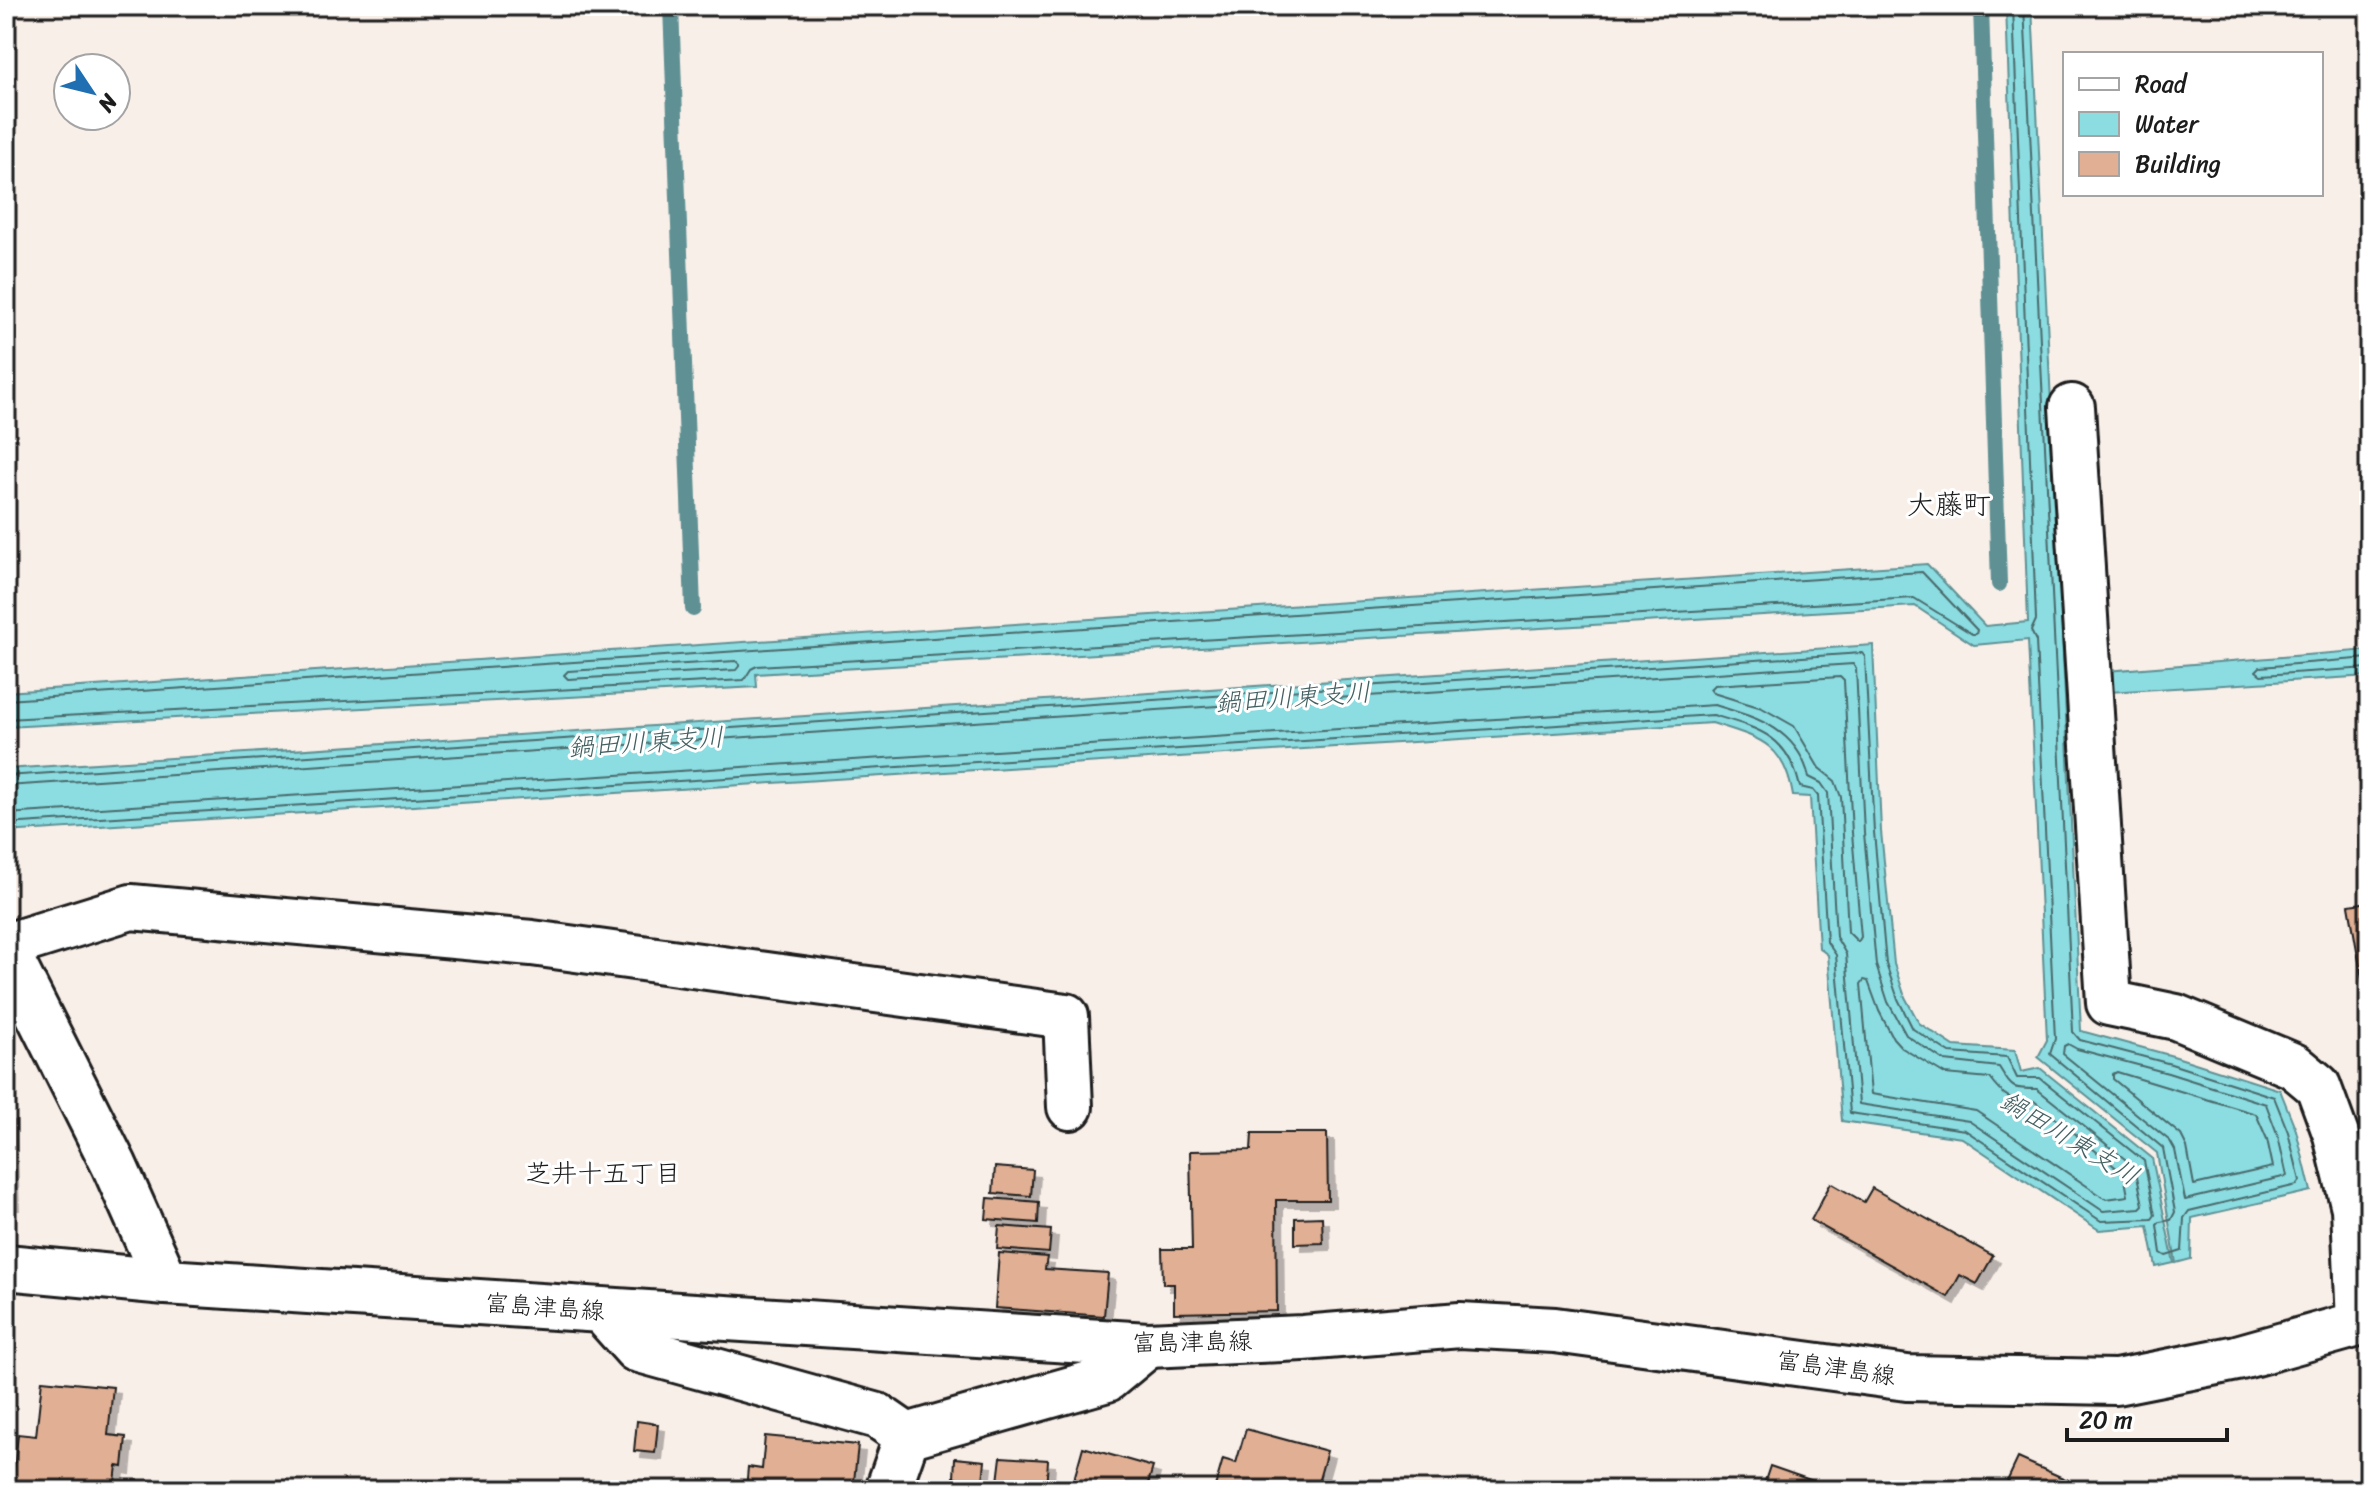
<svg xmlns="http://www.w3.org/2000/svg" width="2375" height="1496" font-family="Sriracha,'Klee One',sans-serif">
<defs>
<filter id="shadow"><feDropShadow dx="7" dy="7" stdDeviation="0" flood-color="#0004"/></filter>
</defs>
<rect width="100%" height="100%" fill="#f9efe9"/>
<filter id="ink" filterUnits="userSpaceOnUse"><feTurbulence type="fractalNoise" baseFrequency=".0125" numOctaves="2"/><feDisplacementMap in="SourceGraphic" scale="16" xChannelSelector="R" yChannelSelector="G"/><feConvolveMatrix kernelMatrix="1 2 1 2 8 2 1 2 1" color-interpolation-filters="sRGB"/></filter>
<g filter="url(#ink)">
<!-- water -->
<path fill="#8bdde2" stroke="#5f9093" stroke-width="2" d="M 2006,6 L 2032,6 L 2081,1031 L 2173,1056 L 2280,1090 L 2296,1130 L 2311,1191 L 2192,1218 L 2191,1259 L 2176,1263 L 2157,1153 L 2038,1057 L 2047,1040 L 2028,640 L 1974,645 L 1915,606 L 756,674 L 757,687 L 6,727 L 6,692 C 646,646 1287,608 1927,564 L 1985,626 L 2028,622 Z
M 1873,645 L 1881,831 L 1894,964 L 1905,997 L 1919,1023 L 1954,1046 L 2015,1050 L 2021,1072 L 2040,1068 L 2152,1158 L 2174,1263 L 2156,1267 L 2148,1226 L 2099,1230 L 1962,1138 L 1842,1121 L 1828,955 L 1819,948 L 1810,797 L 1793,796 C 1784,742 1759,738 1712,723 L 6,832 L 6,769 Z
M 2369,650 L 2369,676 L 2109,692 L 2106,671 Z"/>
<g fill="none" stroke-linecap="round" stroke-linejoin="round">
<!-- shore -->
<path stroke="#48696b" stroke-width="2" d="M 2013,6 L 2036,620 L 2031,631 L 2036,641 L 2055,1039 L 2050,1054 L 2163,1148 L 2175,1212 L 2171,1220 L 2160,1222 L 2157,1225 L 2161,1253 L 2166,1256 L 2182,1251 L 2184,1218 L 2189,1211 L 2297,1185 L 2300,1181 L 2288,1132 L 2274,1097 L 2171,1064 L 2080,1040 L 2073,1032 L 2024,6
M 2369,658 L 2260,667 L 2256,671 L 2261,675 L 2369,668
M 736,661 L 740,665 L 736,670 L 568,679 L 564,675 L 568,671 Z
M 1840,677 L 1844,681 L 1852,833 L 1861,937 L 1858,942 L 1848,932 L 1841,797 L 1835,781 L 1819,768 L 1794,726 L 1762,708 L 1713,693 L 1710,689 L 1714,685 Z
M 6,700 L 1922,572 L 1977,630 L 1976,634 L 1972,634 L 1914,598 L 757,666 L 751,669 L 744,680 L 6,719
M 6,776 L 1862,653 L 1865,657 L 1874,832 L 1886,964 L 1898,999 L 1913,1029 L 1950,1053 L 2007,1057 L 2017,1078 L 2040,1078 L 2144,1161 L 2155,1215 L 2152,1219 L 2101,1221 L 1965,1130 L 1850,1113 L 1836,955 L 1827,942 L 1818,796 L 1813,790 L 1800,787 C 1788,735 1760,729 1713,715 L 6,824
M 6,786 L 1853,664 L 1856,668 L 1864,833 L 1876,965 L 1888,1002 L 1906,1035 L 1945,1061 L 1999,1067 C 2013,1089 2010,1089 2037,1089 L 2135,1167 L 2143,1205 L 2140,1208 L 2103,1211 L 1969,1121 L 1859,1104 L 1846,954 L 1836,937 L 1828,793 L 1821,783 L 1809,777 C 1797,729 1758,718 1715,705 L 6,814
M 1864,980 L 1868,981 L 1879,1011 L 1893,1038 L 1902,1048 L 1945,1074 L 1990,1078 C 2003,1096 2011,1102 2034,1101 L 2124,1174 L 2128,1196 L 2106,1199 L 1976,1111 L 1871,1094 L 1861,984 Z
M 2068,1044 L 2077,1049 L 2168,1073 L 2266,1104 L 2278,1136 L 2287,1176 L 2185,1200 L 2175,1150 L 2170,1141 L 2063,1054 L 2064,1046 Z
M 2117,1072 L 2256,1114 L 2267,1139 L 2273,1167 L 2194,1185 L 2187,1147 L 2181,1135 L 2113,1079 L 2113,1074 Z"/>
<!-- stream -->
<path stroke="#5f9093" stroke-width="16" d="M 671,6 L 693,609
M 1981,6 L 1999,584"/>
</g>
<!-- building -->
<path fill="#e1af93" stroke="#1c1c1c" stroke-width="2" filter="url(#shadow)" d="M 2369,902 L 2369,995 L 2365,996 L 2349,905 Z
M 6,1114 L 9,1114 L 12,1203 L 6,1203 Z
M 1252,1133 L 1327,1133 L 1328,1200 L 1276,1200 L 1277,1311 L 1174,1313 L 1174,1284 L 1163,1284 L 1162,1249 L 1192,1249 L 1190,1151 L 1251,1150 Z
M 995,1167 L 1033,1170 L 1031,1196 L 993,1193 Z
M 1831,1183 L 1864,1202 L 1872,1188 L 1993,1256 L 1977,1284 L 1960,1275 L 1948,1297 L 1811,1220 Z
M 988,1198 L 1039,1202 L 1038,1223 L 986,1219 Z
M 1322,1217 L 1323,1243 L 1295,1244 L 1295,1218 Z
M 999,1226 L 1051,1230 L 1049,1253 L 997,1249 Z
M 999,1253 L 1047,1257 L 1045,1269 L 1108,1273 L 1104,1316 L 995,1308 Z
M 42,1380 L 113,1387 L 108,1435 L 126,1437 L 123,1467 L 117,1466 L 114,1490 L 12,1490 L 18,1434 L 36,1436 Z
M 637,1421 L 658,1424 L 655,1453 L 634,1451 Z
M 1246,1429 L 1327,1451 L 1316,1490 L 1214,1490 L 1223,1459 L 1236,1463 Z
M 765,1436 L 858,1445 L 853,1490 L 746,1490 L 748,1467 L 762,1469 Z
M 1083,1447 L 1153,1467 L 1146,1490 L 1071,1490 Z
M 1001,1457 L 1048,1460 L 1046,1490 L 997,1490 Z
M 955,1458 L 985,1461 L 983,1481 L 954,1478 Z
M 2018,1458 L 2090,1490 L 2003,1490 Z
M 1770,1466 L 1839,1490 L 1762,1490 Z
M 941,1480 L 994,1484 L 993,1490 L 940,1490 Z"/>
<g fill="none" stroke-linecap="round" stroke-linejoin="round">
<!-- minor casing -->
<g stroke="#1c1c1c" stroke-width="50">
<path id="minor" d="M 2072,407 L 2109,1003 L 2176,1017 L 2294,1066 L 2318,1086 L 2336,1135 L 2354,1208 L 2359,1323
M 6,946 L 131,907 L 532,943 L 1066,1016 L 1070,1107
M 6,950 L 114,1165 L 166,1282
M 602,1311 L 636,1349 L 878,1416 L 907,1436
M 888,1490 L 907,1436 L 1107,1379 L 1148,1345"/>
</g>
<!-- major casing -->
<g stroke="#1c1c1c" stroke-width="50">
<path id="major" d="M 6,1267 L 166,1282 L 1148,1345 L 1303,1338 L 1460,1325 L 1555,1330 L 1907,1378 L 2116,1382 L 2237,1358 L 2369,1321"/>
</g>
<!-- minor -->
<use href="#minor" stroke="#fff" stroke-width="44"/>
<!-- major -->
<use href="#major" stroke="#fff" stroke-width="44"/>
</g>
</g>
<g text-anchor="middle" dominant-baseline="central" stroke-width="6" stroke-linejoin="round" paint-order="stroke">
<!-- street labels -->
<g font-size="24" fill="#1c1c1c" stroke="#fff">
<text transform="translate(545 1307) rotate(4)">富島津島線</text>
<text transform="translate(1192 1342) rotate(-1)">富島津島線</text>
<text transform="translate(1836 1368) rotate(8)">富島津島線</text>
</g>
<!-- water labels -->
<g font-size="26" font-style="italic" fill="#436061" stroke="#fff">
<text transform="translate(1293 697) rotate(-4)">鍋田川東支川</text>
<text transform="translate(646 742) rotate(-4)">鍋田川東支川</text>
<text transform="translate(2070 1138) rotate(31)">鍋田川東支川</text>
</g>
<!-- neighbourhood labels -->
<g font-size="26" fill="#1c1c1c" stroke="#fff">
<text x="603" y="1173">芝井十五丁目</text>
</g>
<!-- quarter labels -->
<g font-size="28" fill="#1c1c1c" stroke="#fff">
<text x="1949" y="504">大藤町</text>
</g>
</g>
<!-- margin -->
<rect width="2375" height="1496" fill="none" stroke="#fff" stroke-width="32"/>
<rect x="16" y="16" width="2343" height="1464" fill="none" stroke="#1c1c1c" stroke-width="3" filter="url(#ink)"/>
<!-- legend -->
<rect x="2063" y="52" width="260" height="144" fill="#ffffff" stroke="#a4a4a4" stroke-width="2"/>
<rect x="2079" y="78" width="40" height="12" fill="#ffffff" stroke="#a4a4a4" stroke-width="2"/>
<text x="2135" y="92" font-size="24" fill="#1c1c1c">Road</text>
<rect x="2079" y="112" width="40" height="24" fill="#8bdde2" stroke="#a4a4a4" stroke-width="2"/>
<text x="2135" y="132" font-size="24" fill="#1c1c1c">Water</text>
<rect x="2079" y="152" width="40" height="24" fill="#e1af93" stroke="#a4a4a4" stroke-width="2"/>
<text x="2135" y="172" font-size="24" fill="#1c1c1c">Building</text>
<!-- north arrow -->
<g transform="translate(92 92) rotate(125)"><circle r="38" fill="#ffffff" stroke="#a4a4a4" stroke-width="2"/>
<path d="M0-6L14 30L0 20L-14 30Z" fill="#1f6fb2"/>
<text y="-12" font-size="22" font-weight="bold" text-anchor="middle" fill="#1c1c1c">N</text>
</g>
<!-- scale -->
<path d="M2067 1428v12h160v-12" fill="none" stroke="#1c1c1c" stroke-width="4"/>
<text x="2079" y="1428" font-size="24" fill="#1c1c1c" stroke="#ffffff" stroke-width="6" paint-order="stroke">20 m</text>
</svg>
